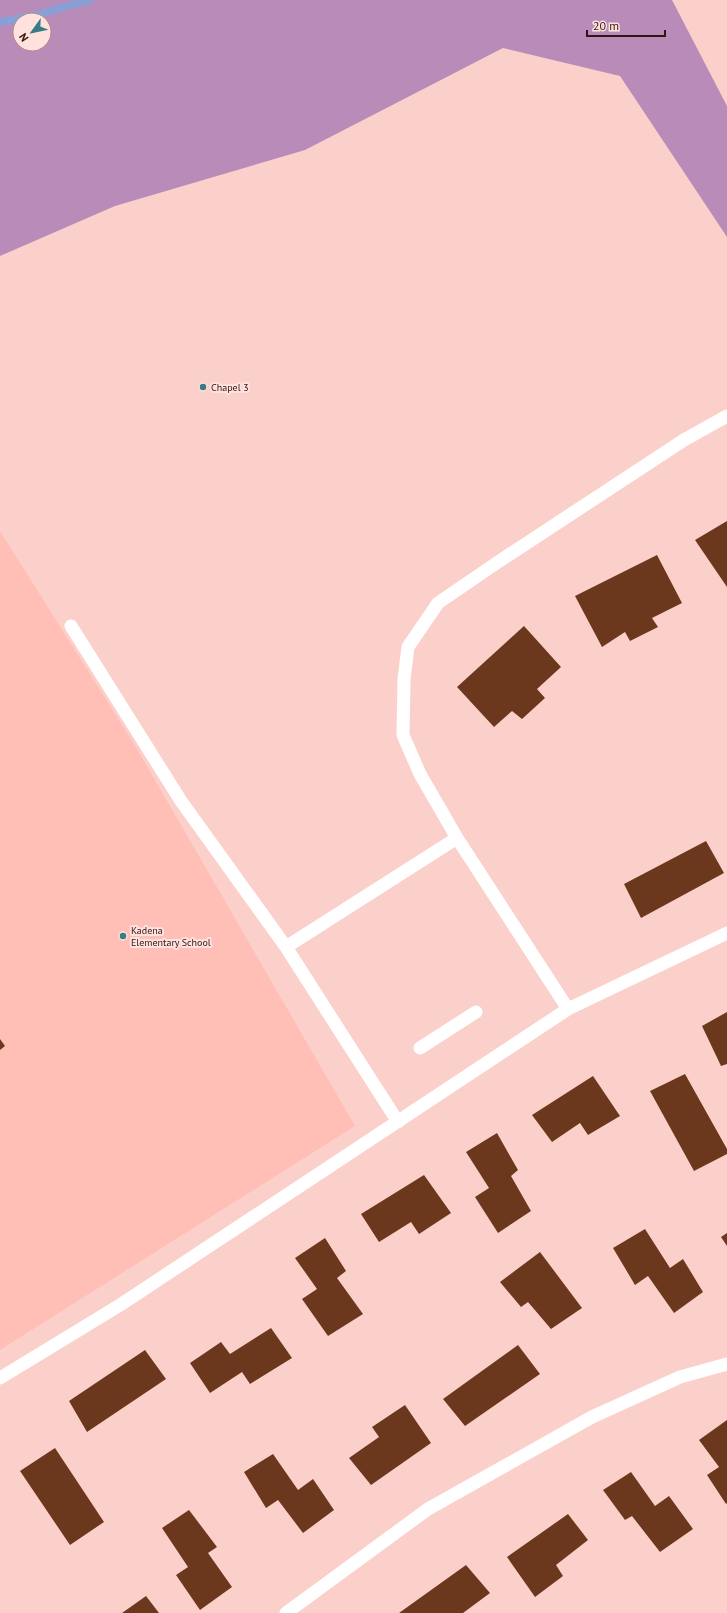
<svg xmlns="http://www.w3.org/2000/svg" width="727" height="1613" font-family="'PT Sans',sans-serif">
<rect width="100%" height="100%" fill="#fcd0ca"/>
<!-- built -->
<path fill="#ffbfb7" d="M 0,531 L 136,747 L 355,1126 L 0,1350 Z"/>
<!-- forest -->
<path fill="#b98bb9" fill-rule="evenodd" d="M 0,0 L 672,0 L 727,106 L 727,237 L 620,76 L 503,48 L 305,150 L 115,206 L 0,256 ZM 20,20 L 44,20 L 44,44 L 20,44 Z"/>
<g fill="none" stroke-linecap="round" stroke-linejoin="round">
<!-- stream -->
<path stroke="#899fd6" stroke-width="8" d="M 0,22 L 32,16 L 90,0"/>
</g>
<!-- building -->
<path fill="#6c381d" d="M 727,521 L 727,587 L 695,540 Z
M 657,555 L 682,603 L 652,618 L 658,627 L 630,641 L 625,632 L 602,647 L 575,596 Z
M 524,626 L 561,667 L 537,689 L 545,698 L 522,719 L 512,711 L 494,727 L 457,687 Z
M 706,841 L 724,873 L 641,918 L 624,884 Z
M 727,1012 L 727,1064 L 721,1066 L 702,1026 Z
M 0,1039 L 5,1046 L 0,1050 Z
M 685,1074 L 727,1149 L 727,1154 L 694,1171 L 650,1091 Z
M 593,1076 L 620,1116 L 588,1135 L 580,1123 L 552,1142 L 532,1115 Z
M 497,1133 L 518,1170 L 511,1176 L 531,1211 L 498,1233 L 475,1197 L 489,1188 L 466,1152 Z
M 424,1175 L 451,1213 L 419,1234 L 411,1222 L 379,1242 L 361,1214 Z
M 645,1229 L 670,1268 L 683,1259 L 703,1292 L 674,1313 L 648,1276 L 635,1285 L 613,1248 Z
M 727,1233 L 727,1246 L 721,1237 Z
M 325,1238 L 346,1271 L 337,1278 L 363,1314 L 328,1336 L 302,1299 L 317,1289 L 295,1258 Z
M 540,1252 L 582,1308 L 551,1329 L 528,1302 L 521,1307 L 500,1282 Z
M 271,1328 L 292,1358 L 250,1384 L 242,1372 L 210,1393 L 190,1363 L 221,1342 L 230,1354 Z
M 518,1345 L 540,1374 L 465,1426 L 443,1399 Z
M 145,1350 L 166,1379 L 87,1432 L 69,1401 Z
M 405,1405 L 431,1443 L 371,1485 L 349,1458 L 379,1437 L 372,1427 Z
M 727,1420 L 727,1503 L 726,1504 L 707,1475 L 719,1467 L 699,1440 Z
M 55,1448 L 104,1522 L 70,1545 L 20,1471 Z
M 273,1454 L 298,1490 L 313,1479 L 334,1510 L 303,1533 L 278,1500 L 266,1508 L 244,1472 Z
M 631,1472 L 655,1506 L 669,1496 L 693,1529 L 660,1552 L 632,1516 L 625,1520 L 603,1490 Z
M 189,1510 L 217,1547 L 208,1553 L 232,1587 L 200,1610 L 176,1575 L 188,1567 L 162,1528 Z
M 568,1514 L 588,1540 L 556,1565 L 563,1576 L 535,1597 L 507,1557 Z
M 466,1565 L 490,1593 L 463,1613 L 399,1613 Z
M 146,1596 L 159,1613 L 122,1613 Z"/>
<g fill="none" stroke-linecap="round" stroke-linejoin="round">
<!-- service -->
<path stroke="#fff" stroke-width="13" d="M 71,626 L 181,801 L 286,947 L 398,1122
M 286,947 L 457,838
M 568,1009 L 457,838 L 420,774 L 403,735 L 404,679 L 408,647 L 438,603 L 498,562 L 684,440 L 727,416
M 420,1048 L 476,1012
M 0,1378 L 120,1305 L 568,1009 L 727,933
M 286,1613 L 428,1509 L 592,1417 L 680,1377 L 727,1364"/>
</g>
<!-- markers -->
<g fill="#367d86" stroke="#ffe1dd" stroke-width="1.5">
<circle cx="203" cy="387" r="4"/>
<circle cx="123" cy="936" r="4"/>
</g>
<g text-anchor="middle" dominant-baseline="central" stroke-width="4" stroke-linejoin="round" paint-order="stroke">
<!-- poi labels -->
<g font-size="10" fill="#2f1613" stroke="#ffe1dd" text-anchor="start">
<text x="211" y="387">Chapel 3</text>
<text x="131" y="930">Kadena<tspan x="131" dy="12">Elementary School</tspan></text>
</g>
</g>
<!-- north arrow -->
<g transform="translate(32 32) rotate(237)"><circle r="19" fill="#ffe1dd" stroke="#ac908c"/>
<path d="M0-3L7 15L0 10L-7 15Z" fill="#367d86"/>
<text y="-6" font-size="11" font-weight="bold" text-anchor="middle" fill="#2f1613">N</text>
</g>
<!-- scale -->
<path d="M587 30v6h78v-6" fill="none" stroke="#2f1613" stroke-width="2"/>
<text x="593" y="30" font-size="12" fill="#2f1613" stroke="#ffe1dd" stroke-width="3" paint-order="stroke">20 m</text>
</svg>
